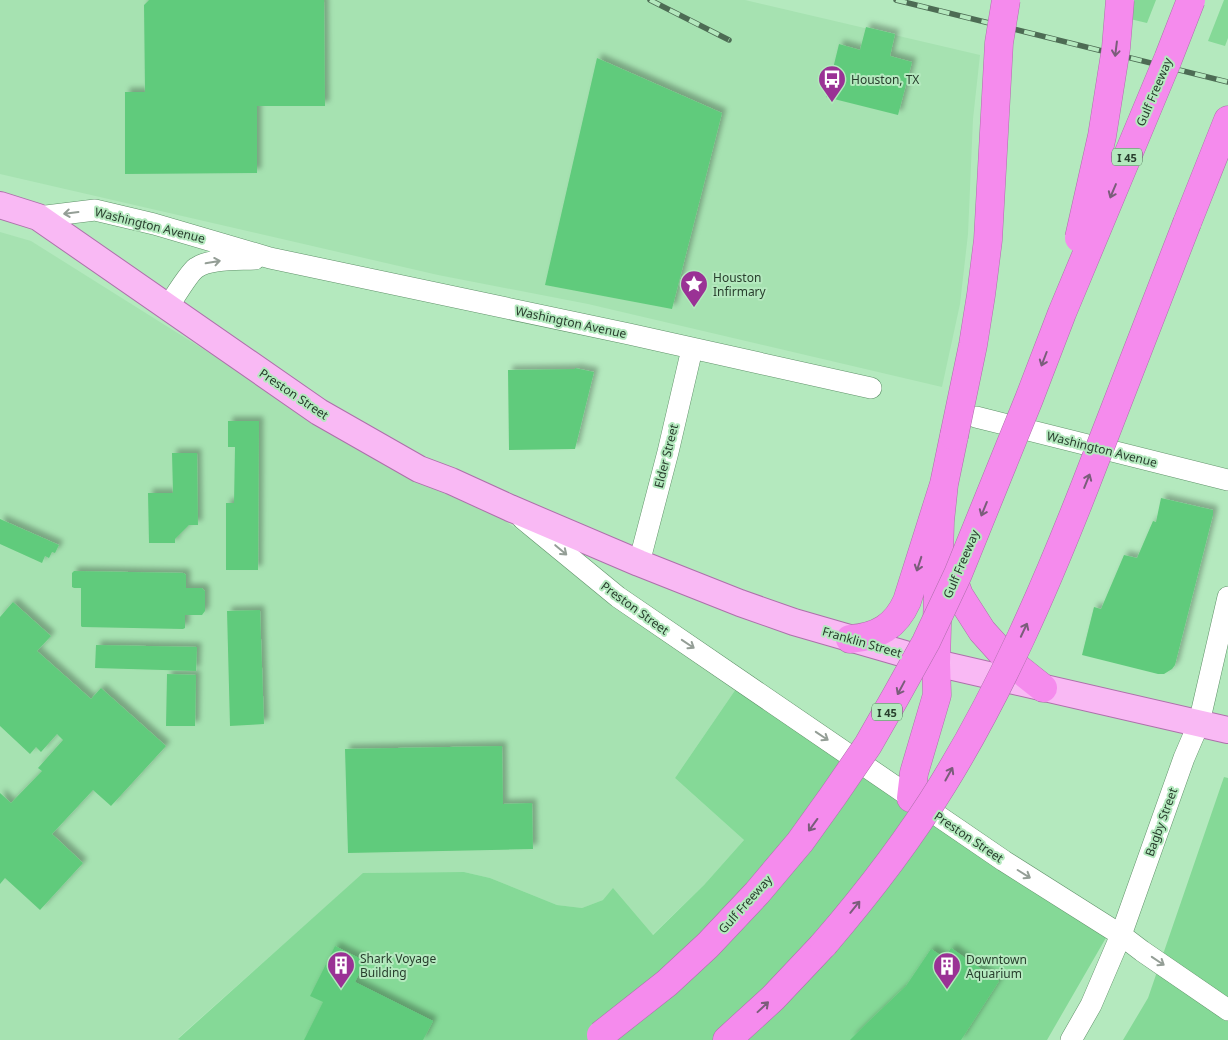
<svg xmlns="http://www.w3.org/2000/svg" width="1228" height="1040" font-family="'Noto Sans',sans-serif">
<defs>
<filter id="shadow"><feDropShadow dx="4.5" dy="-4.5" stdDeviation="2.5" flood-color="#0004"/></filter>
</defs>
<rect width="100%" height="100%" fill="#b4e9be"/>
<!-- built -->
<path fill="#a6e2b1" d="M 0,0 L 745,0 L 980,55 L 973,119 L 968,234 L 960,304 L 942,387 L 588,304 L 438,275 L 0,174 Z
M 0,232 L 31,241 L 407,477 L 501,518 L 738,686 L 675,778 L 744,840 L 704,885 L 652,935 L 603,900 L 582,908 L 557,905 L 490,878 L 464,872 L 364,873 L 178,1038 L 180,1040 L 0,1040 Z"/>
<!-- green -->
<path fill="#85d997" d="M 1132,0 L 1156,0 L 1147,23 L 1130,19 Z
M 1224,0 L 1228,0 L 1228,38 L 1225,46 L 1208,41 Z
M 738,686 L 1107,936 L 1047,1040 L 180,1040 L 178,1039 L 363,873 L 464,872 L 490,878 L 557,905 L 582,908 L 603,900 L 613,888 L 653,935 L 704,885 L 744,840 L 675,778 Z
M 1224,777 L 1228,778 L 1228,1040 L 1123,1040 L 1148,998 Z"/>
<!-- building -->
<path fill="#61cb7c" filter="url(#shadow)" d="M 149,0 L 324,0 L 325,106 L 257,106 L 257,173 L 125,174 L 125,92 L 145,92 L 144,5 Z
M 866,27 L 895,34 L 890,56 L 912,62 L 898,115 L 826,97 L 839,44 L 860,50 Z
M 597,58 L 722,113 L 672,309 L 545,285 Z
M 575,368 L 594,372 L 575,449 L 509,450 L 508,370 L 575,369 Z
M 228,421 L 259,421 L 258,570 L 226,570 L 226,503 L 234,503 L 235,447 L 228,447 Z
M 172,453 L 197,453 L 198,525 L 189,525 L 175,539 L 175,543 L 149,543 L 148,493 L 173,493 Z
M 1161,498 L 1213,510 L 1213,515 L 1175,665 L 1172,669 L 1164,674 L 1158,674 L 1082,655 L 1094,607 L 1101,609 L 1124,555 L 1137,558 L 1153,521 L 1156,522 Z
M 0,519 L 59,545 L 55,553 L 52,552 L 49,558 L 45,556 L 42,563 L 0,544 Z
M 74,571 L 184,573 L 186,575 L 186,588 L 202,588 L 205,591 L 205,611 L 202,615 L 185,615 L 185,628 L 183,629 L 82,627 L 81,626 L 81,588 L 74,588 L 72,587 L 72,573 Z
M 13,602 L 51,636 L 37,651 L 91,699 L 101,688 L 166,746 L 111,806 L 93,790 L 52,834 L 83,863 L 40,910 L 5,878 L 0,884 L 0,793 L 11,803 L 42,771 L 38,768 L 63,740 L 57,734 L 41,752 L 36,747 L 30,754 L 0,726 L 0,617 Z
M 260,610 L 264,724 L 230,726 L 227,611 Z
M 96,645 L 197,647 L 196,671 L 95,668 Z
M 167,674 L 196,675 L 195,726 L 166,726 Z
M 502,746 L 503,804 L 532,803 L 533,849 L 348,853 L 345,749 Z
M 335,946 L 365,961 L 355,982 L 433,1021 L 423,1040 L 304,1040 L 323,1002 L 310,996 Z
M 951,948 L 999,981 L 961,1040 L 850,1040 L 867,1023 L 906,986 L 931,949 L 945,958 Z"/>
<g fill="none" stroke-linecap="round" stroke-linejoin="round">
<!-- minor casing -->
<g stroke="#60926a" stroke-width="22">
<path id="minor" d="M 38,217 L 95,210 L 154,224 L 270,258 L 629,334 L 871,388
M 168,307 C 173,299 190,272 196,268 C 210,258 238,260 255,259
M 976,417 L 1228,480
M 523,519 L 618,597 L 1004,861 L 1121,935 L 1142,951 L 1228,1010
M 639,563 L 668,452 L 692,349
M 1071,1040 L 1091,1005 L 1121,935 L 1184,758 L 1199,723 L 1228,597"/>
</g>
<!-- major casing -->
<g stroke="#ad70aa" stroke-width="28">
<path id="major" d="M 0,205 L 38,217 L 319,412 L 419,469 L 451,481 L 510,508 L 639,563 L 740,603 L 794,622 L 936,663 L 1228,730"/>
</g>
<!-- highway casing -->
<g stroke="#ad70aa" stroke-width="29">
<path id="highway" d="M 1187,223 L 1228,120
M 948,565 L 959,595 L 982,631 L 1009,661 L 1043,688
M 850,639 C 878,637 896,626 907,601 L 944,484 L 954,436
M 911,798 L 914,773 L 937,695 L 936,663 L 937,626 L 940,521 L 944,484
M 727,1040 L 773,998 L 824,944"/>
</g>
<!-- minor -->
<use href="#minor" stroke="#fff" stroke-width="21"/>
<!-- major -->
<use href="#major" stroke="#f9b9f4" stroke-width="26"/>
<!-- highway -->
<use href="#highway" stroke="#f58bed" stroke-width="28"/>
<!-- rail casing -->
<g stroke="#4d6c54" stroke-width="5.5">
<path id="rail" d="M 650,0 L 729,40
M 896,0 L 1228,82"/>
</g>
<!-- rail -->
<use href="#rail" stroke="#b4e9be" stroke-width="4" stroke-dasharray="11" stroke-linecap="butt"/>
<!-- highway-bridge casing -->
<g stroke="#ad70aa" stroke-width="29" stroke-linecap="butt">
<path id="highway-bridge" d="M 1079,238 L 1102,136 L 1116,48 L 1120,0
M 954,436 L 973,345 L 981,295 L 988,240 L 999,43 L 1006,0
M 824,944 C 867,894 908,841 943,784 C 1001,690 1045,588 1085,486 C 1120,398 1153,310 1187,223
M 601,1035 L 667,983 L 708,945 L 757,893 L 800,842 L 833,796 L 868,745 L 896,696 L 926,642 L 958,574 L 1029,399 L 1062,313 L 1168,59 L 1191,0"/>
</g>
<!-- highway-bridge -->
<use href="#highway-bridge" stroke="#f58bed" stroke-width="28"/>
</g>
<!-- one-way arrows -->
<defs><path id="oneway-shaft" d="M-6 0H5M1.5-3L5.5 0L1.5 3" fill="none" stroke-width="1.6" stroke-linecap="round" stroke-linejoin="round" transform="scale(1.25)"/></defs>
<g stroke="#7a5d7a">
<use href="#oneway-shaft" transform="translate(1116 49) rotate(97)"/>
<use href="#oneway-shaft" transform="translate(1113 191) rotate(113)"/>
<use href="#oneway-shaft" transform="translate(1044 359) rotate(111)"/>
<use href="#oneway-shaft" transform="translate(1087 481) rotate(-68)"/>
<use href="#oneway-shaft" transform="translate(984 509) rotate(112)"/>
<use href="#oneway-shaft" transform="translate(919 564) rotate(108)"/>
<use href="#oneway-shaft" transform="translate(1024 630) rotate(-65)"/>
<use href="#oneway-shaft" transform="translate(901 688) rotate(118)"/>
<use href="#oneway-shaft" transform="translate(949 774) rotate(-61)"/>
<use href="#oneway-shaft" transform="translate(813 825) rotate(126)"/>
<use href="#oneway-shaft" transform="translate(855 907) rotate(-51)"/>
<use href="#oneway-shaft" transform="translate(763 1007) rotate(-43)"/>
</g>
<g stroke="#949e96">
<use href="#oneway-shaft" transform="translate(71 213) rotate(173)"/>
<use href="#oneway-shaft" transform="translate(213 262) rotate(-10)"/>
<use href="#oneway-shaft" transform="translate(561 550) rotate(40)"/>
<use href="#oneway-shaft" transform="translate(688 644) rotate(34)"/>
<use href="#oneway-shaft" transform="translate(822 736) rotate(34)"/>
<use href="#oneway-shaft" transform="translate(1024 874) rotate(32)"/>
<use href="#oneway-shaft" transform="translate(1158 961) rotate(34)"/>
</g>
<!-- icons -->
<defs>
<g id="bus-pin" transform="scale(1.4375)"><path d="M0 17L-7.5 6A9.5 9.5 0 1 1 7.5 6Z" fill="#9a3295" stroke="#b4e9be"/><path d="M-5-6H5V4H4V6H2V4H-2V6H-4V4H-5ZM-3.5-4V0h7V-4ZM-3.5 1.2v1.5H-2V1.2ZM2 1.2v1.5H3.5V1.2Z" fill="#fff"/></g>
<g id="sight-pin" transform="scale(1.4375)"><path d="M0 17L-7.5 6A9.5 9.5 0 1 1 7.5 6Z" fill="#9a3295" stroke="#b4e9be"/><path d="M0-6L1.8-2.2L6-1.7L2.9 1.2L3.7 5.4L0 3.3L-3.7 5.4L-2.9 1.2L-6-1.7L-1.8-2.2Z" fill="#fff"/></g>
<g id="building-pin" transform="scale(1.4375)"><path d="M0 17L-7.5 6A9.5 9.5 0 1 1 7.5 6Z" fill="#9a3295" stroke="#b4e9be"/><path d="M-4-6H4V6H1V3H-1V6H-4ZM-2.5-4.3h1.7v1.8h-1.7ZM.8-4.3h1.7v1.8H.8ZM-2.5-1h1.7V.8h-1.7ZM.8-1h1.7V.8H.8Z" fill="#fff"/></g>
</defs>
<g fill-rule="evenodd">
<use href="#bus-pin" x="832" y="79"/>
<use href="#sight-pin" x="694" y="284"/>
<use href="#building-pin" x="341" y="965"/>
<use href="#building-pin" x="947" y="966"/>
</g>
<g text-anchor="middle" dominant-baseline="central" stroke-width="4" stroke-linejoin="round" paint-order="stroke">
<!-- shield labels -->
<g fill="#b4e9be" stroke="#527158" stroke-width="1">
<rect x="1112" y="148.5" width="30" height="17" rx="4"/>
<rect x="872" y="703.5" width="30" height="17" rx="4"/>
</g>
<g font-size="11" font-weight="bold" fill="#283e2d">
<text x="1127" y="157">I 45</text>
<text x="887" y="712">I 45</text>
</g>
<!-- poi labels -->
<g font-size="12" fill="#283e2d" stroke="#b4e9be" text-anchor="start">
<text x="851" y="79">Houston, TX</text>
<text x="713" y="277">Houston<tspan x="713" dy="14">Infirmary</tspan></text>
<text x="360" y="958">Shark Voyage<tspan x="360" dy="14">Building</tspan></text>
<text x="966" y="959">Downtown<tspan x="966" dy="14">Aquarium</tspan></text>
</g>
<!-- street labels -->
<g font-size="12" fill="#283e2d" stroke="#b4e9be">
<text transform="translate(1154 92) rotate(-67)">Gulf Freeway</text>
<text transform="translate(150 225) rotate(14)">Washington Avenue</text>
<text transform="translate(571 322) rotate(12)">Washington Avenue</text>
<text transform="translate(294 394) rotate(34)">Preston Street</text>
<text transform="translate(1102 449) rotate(14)">Washington Avenue</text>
<text transform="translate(666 456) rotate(-76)">Elder Street</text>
<text transform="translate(961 564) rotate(-67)">Gulf Freeway</text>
<text transform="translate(635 608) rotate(36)">Preston Street</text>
<text transform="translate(862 642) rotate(16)">Franklin Street</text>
<text transform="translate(1161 822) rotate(-70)">Bagby Street</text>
<text transform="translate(969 837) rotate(34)">Preston Street</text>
<text transform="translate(745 904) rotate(-48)">Gulf Freeway</text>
</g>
</g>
</svg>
